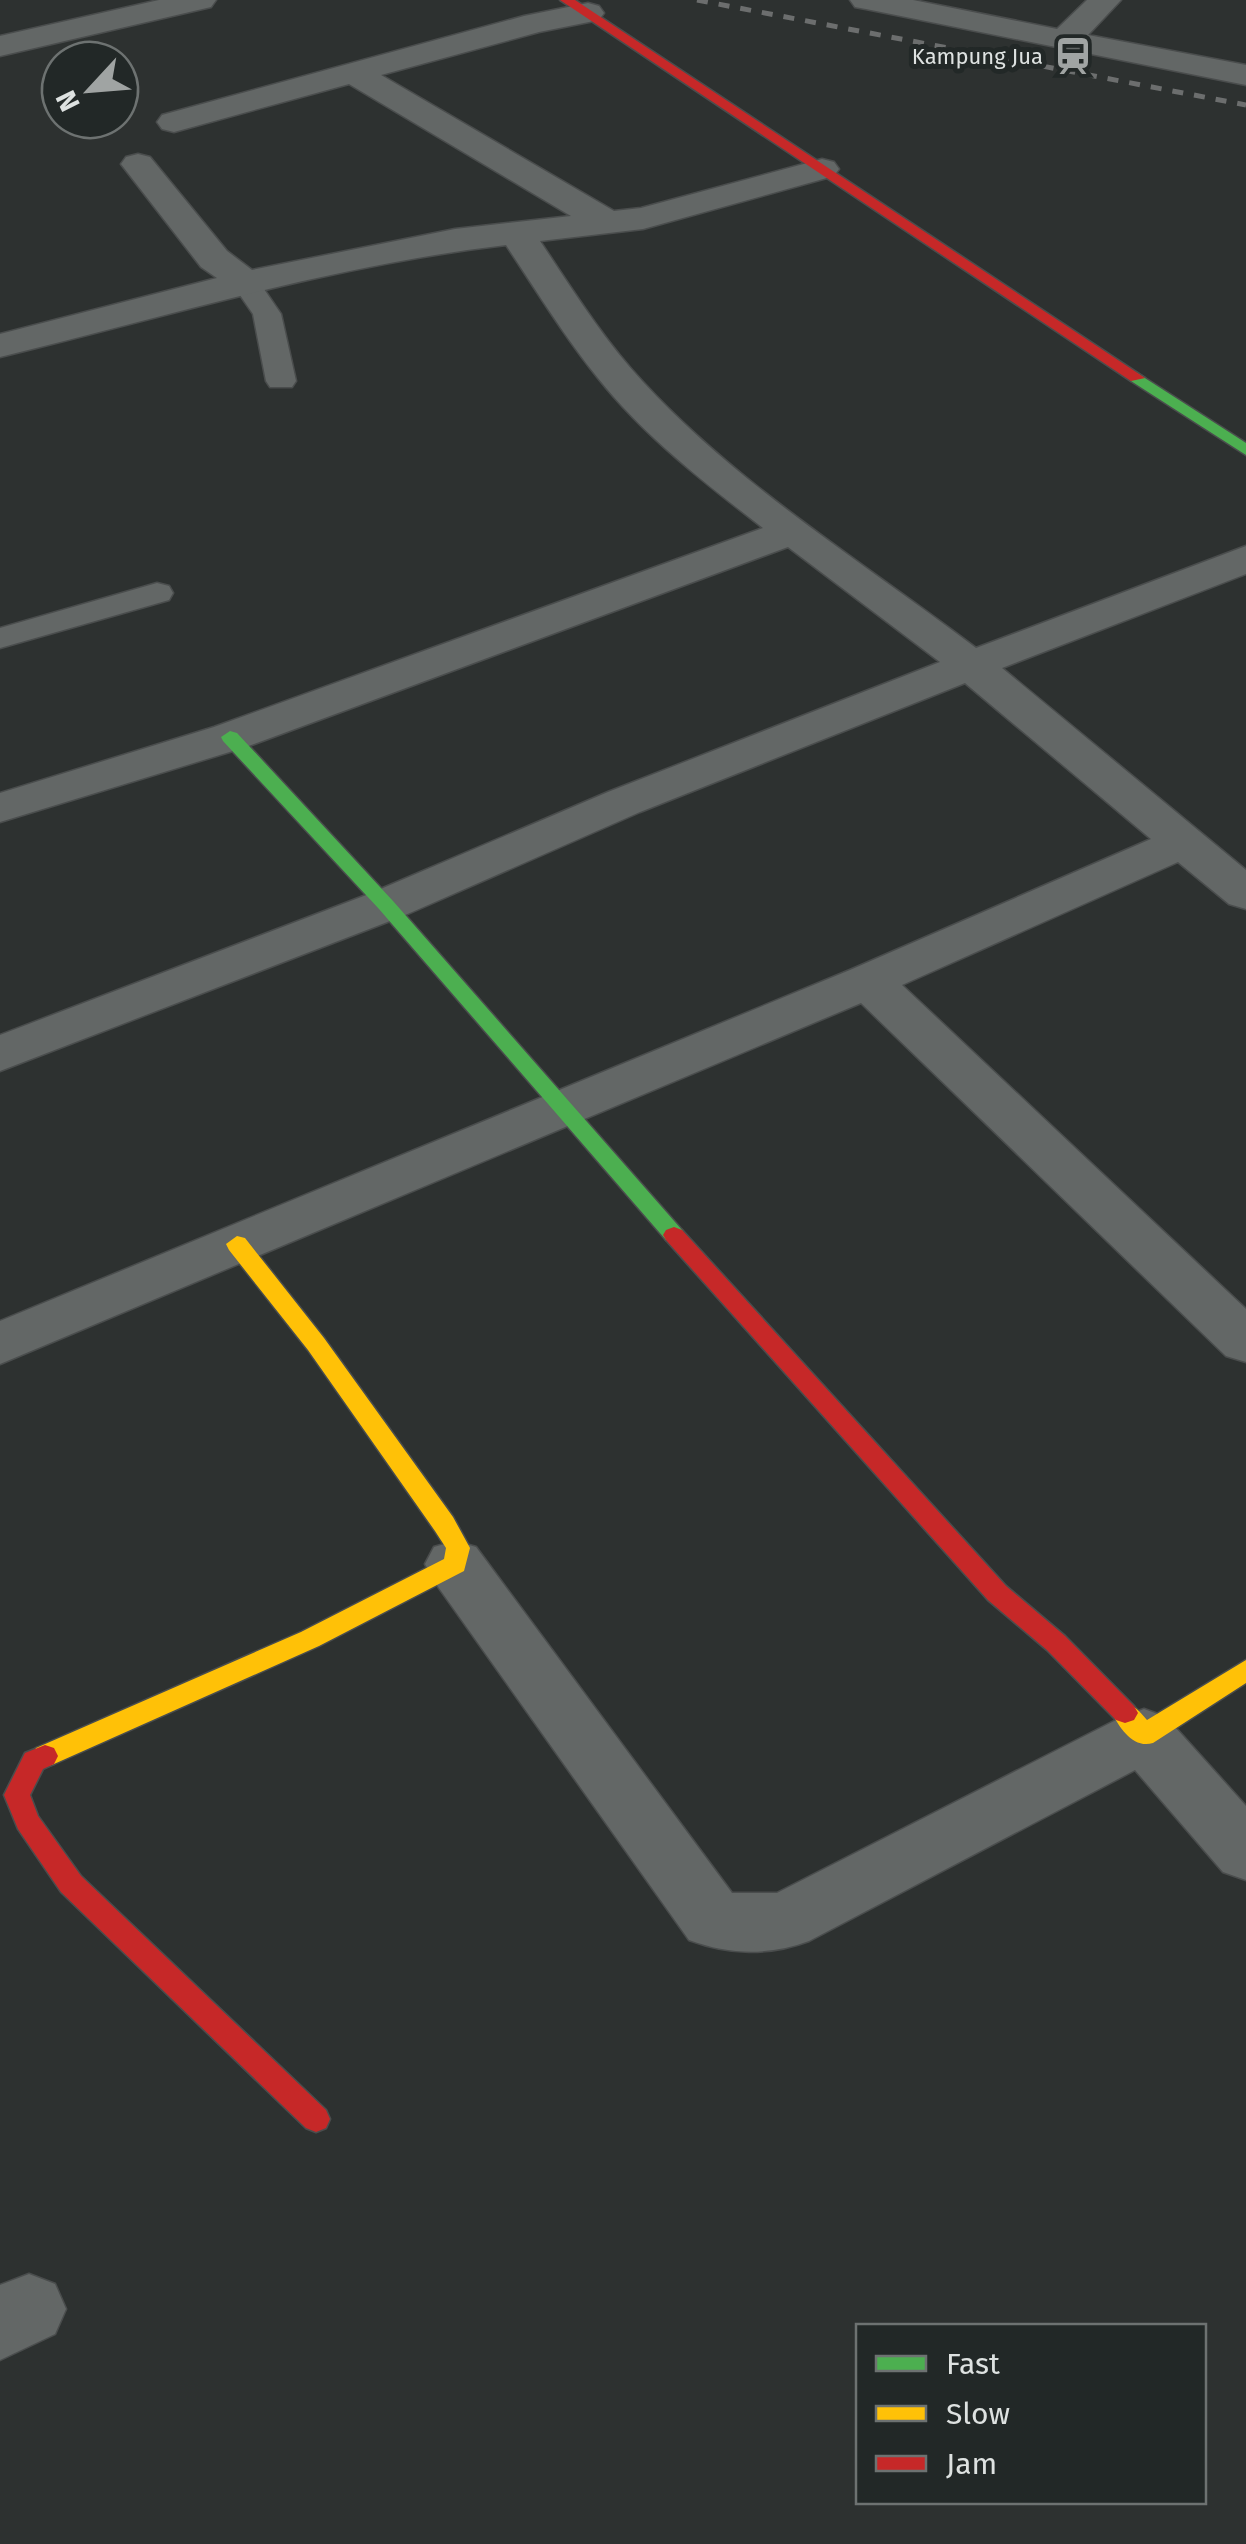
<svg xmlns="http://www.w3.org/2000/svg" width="1246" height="2544" font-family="'Fira Sans',sans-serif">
<rect width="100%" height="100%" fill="#2d3130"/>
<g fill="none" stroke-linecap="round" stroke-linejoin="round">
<!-- lane casing -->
<g stroke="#4a4d4d" stroke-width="3">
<path id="lane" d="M 245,273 L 255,276 L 281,314 L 296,381 L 292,387 L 270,387 L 266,381 L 253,314 L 231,282 L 235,276 Z
M 157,583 L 169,586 L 173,593 L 169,600 L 0,648 L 0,628 Z"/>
</g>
<!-- street casing -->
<g stroke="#4a4d4d" stroke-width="3">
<path id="street" d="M 159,0 L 216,0 L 211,7 L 0,56 L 0,36 Z
M 850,0 L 913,0 L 1057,29 L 1087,0 L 1121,0 L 1088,35 L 1246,65 L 1246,85 L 866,9 L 855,7 Z
M 588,3 L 599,6 L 604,13 L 599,20 L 539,32 L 381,75 L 614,211 L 641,208 L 822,159 L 834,162 L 839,169 L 834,176 L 643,229 L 540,241 C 572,289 603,339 643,382 C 739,486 864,563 976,648 L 1246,546 L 1246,574 L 1002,668 L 1246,870 L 1246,909 L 1229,904 L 1178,862 L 902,985 L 1246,1309 L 1246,1362 L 1226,1356 L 861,1003 L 0,1364 L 0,1321 L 850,970 L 1151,839 L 965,683 L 640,812 L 403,916 L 0,1071 L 0,1035 L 369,894 L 608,792 L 940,662 L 788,547 L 246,747 L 0,822 L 0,793 L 214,727 L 763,528 C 705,483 644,436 598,378 C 564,336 536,290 506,245 C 334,265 168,316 0,357 L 0,334 L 217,278 L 201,267 L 121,164 L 126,157 L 138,154 L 150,157 L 227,251 L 252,270 L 455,229 L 571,216 L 349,84 L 174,132 L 162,129 L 157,122 L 162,115 L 524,16 Z
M 455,1541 L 476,1547 L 732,1893 L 777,1893 L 1122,1717 L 1144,1709 L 1166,1717 L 1246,1806 L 1246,1880 L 1223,1872 L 1135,1770 L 809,1941 C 768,1956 730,1955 689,1940 L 434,1581 L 425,1564 L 434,1547 Z
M 29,2274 L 55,2284 L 66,2309 L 55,2334 L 0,2360 L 0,2285 Z"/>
</g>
<!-- fast casing -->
<g stroke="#4a4d4d" stroke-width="3">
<path id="fast" d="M 1137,373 L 1246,443 L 1246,455 L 1131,381 L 1129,378 Z
M 230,731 L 237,733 L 393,901 L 682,1230 L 685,1235 L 682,1240 L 666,1240 L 379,909 L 223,741 L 221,737 Z"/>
</g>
<!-- slow casing -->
<g stroke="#4a4d4d" stroke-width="3">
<path id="slow" d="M 237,1236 L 245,1238 L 324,1338 L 453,1517 L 470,1548 L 464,1571 L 319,1646 L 54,1764 L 45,1767 L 36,1764 L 32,1756 L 36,1748 L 301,1632 L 444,1559 L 446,1548 L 435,1531 L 308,1350 L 229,1250 L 226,1244 Z
M 1246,1660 L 1246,1683 L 1153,1743 C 1134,1749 1120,1729 1112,1713 L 1116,1706 C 1131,1700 1137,1709 1147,1720 Z"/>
</g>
<!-- jam casing -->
<g stroke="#4a4d4d" stroke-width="3">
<path id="jam" d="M 560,0 L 575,0 L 1145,378 L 1131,381 Z
M 674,1227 L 682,1230 L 1006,1586 L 1065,1636 L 1134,1706 L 1138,1713 L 1134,1720 L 1125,1723 L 1116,1720 L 1047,1650 L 988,1600 L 666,1240 L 663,1235 L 666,1230 Z
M 45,1745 L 54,1748 L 58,1756 L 54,1764 L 43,1769 L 30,1795 L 38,1816 L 81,1876 L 326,2110 L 330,2119 L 326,2128 L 316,2132 L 306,2128 L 61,1892 L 18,1829 L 4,1795 L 25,1753 Z"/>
</g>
<!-- lane -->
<use href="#lane" fill="#636766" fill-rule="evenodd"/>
<!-- street -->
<use href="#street" fill="#636766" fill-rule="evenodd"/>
<!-- fast -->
<use href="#fast" fill="#4caf50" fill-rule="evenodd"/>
<!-- slow -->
<use href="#slow" fill="#ffc107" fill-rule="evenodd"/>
<!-- jam -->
<use href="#jam" fill="#c62828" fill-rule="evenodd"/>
<!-- rail -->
<path stroke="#6c6e6e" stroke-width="5" stroke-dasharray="11 11" stroke-linecap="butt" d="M 697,0 L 1246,105"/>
</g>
<!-- icons -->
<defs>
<g id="station-bare" transform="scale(3)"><path d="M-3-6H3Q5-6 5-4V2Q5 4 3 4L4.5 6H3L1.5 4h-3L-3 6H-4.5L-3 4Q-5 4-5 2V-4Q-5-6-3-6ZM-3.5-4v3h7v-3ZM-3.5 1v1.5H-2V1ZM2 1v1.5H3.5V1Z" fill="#a0a4a3" stroke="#222827" stroke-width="2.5" paint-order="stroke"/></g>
</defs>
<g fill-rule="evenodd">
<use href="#station-bare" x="1073" y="56"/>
</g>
<g text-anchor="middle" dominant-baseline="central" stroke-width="10" stroke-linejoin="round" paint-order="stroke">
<!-- far-poi labels -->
<g font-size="22" fill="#dee2e1" stroke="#222827" text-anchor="end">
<text x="1043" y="56">Kampung Jua</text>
</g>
</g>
<!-- legend -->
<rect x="856" y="2324" width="350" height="180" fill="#222827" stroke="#6d7271" stroke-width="2.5"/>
<rect x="876" y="2356" width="50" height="15" fill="#4caf50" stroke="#6d7271" stroke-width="2.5"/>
<text x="946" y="2374" font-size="30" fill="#dee2e1">Fast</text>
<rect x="876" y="2406" width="50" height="15" fill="#ffc107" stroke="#6d7271" stroke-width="2.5"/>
<text x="946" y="2424" font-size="30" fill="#dee2e1">Slow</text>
<rect x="876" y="2456" width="50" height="15" fill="#c62828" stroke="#6d7271" stroke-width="2.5"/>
<text x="946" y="2474" font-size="30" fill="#dee2e1">Jam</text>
<!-- north arrow -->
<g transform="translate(90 90) rotate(244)"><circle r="48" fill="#222827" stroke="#6d7271" stroke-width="2.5"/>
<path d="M0-8L18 38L0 25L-18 38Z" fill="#a0a4a3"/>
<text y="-15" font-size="28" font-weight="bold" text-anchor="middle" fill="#dee2e1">N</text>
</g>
</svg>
